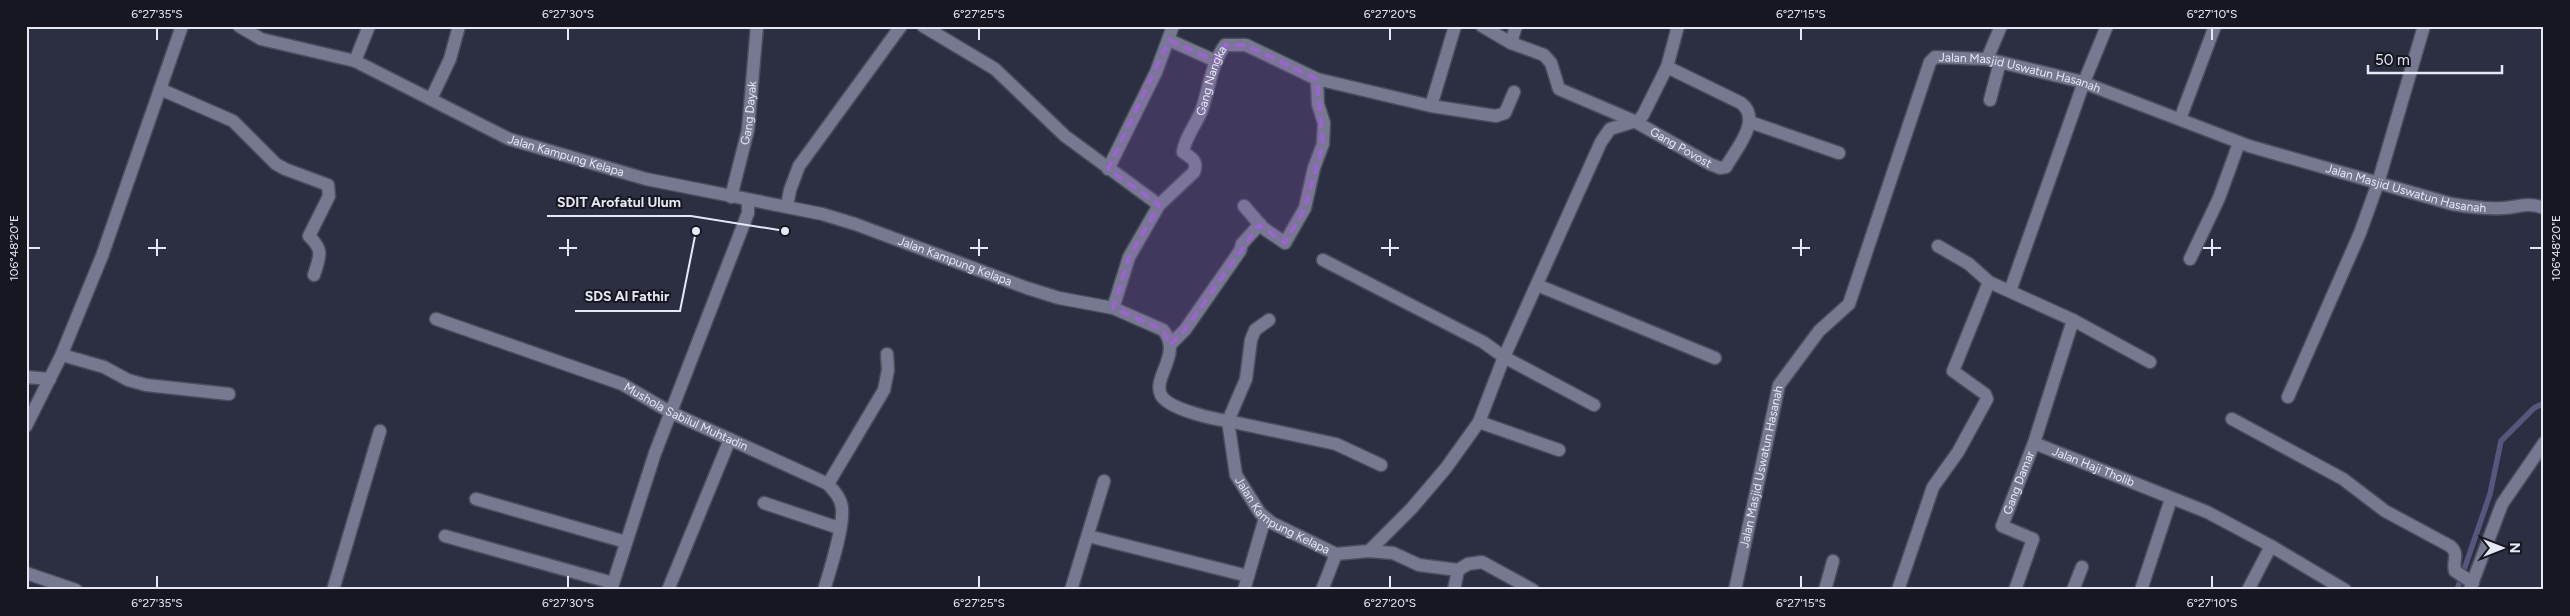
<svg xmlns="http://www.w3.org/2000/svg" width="2570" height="616" font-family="Figtree,sans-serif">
<rect width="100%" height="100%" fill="#2c2e42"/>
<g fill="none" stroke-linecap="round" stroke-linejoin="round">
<!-- stream -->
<path stroke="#58567d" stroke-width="5.5" d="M 2457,590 L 2490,494 L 2501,441 L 2534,408 L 2544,403"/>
<!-- minor casing -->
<g stroke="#4b4d5d" stroke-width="15">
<g id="minor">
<path id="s1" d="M 239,26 L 261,39 L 355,61 L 509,139 L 646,179 L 822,214 L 855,224 L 1027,288 L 1059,298 L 1113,308 L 1163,330 C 1183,354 1152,377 1161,395 C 1168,409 1213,419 1228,421 L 1236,475 L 1260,513 L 1272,523 L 1336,554 L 1369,551 L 1393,553 L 1419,565 L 1458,570 L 1468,564 L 1482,562 L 1533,590"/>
<path d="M 923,26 L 995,69 L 1065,136 L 1159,205"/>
<path id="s2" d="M 1482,26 L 1511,43 L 1544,55 L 1551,63 L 1559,89 L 1634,121 L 1710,164 L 1720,168 L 1726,167 C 1735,150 1763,120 1741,103 L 1667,67"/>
<path d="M 1169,40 L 1216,61"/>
<path d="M 1511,43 L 1516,26"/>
<path d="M 1987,59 L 2001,26"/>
<path d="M 355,61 L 369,26"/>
<path d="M 160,89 L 233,121 L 276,164 L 285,169 L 328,185 L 329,196 L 309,236 C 324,251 320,255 314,275"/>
<path d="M 431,99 L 450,59 L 459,26"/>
<path d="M 1990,100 L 2000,62"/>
<path d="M 1431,106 L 1455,26"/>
<path d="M 2180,119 L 2215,26"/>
<path d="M 1750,122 L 1839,153"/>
<path d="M 1108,169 L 1156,72 L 1173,26"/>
<path id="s3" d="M 731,197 L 748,130 L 757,26"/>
<path d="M 787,206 L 790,190 L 799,166 L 901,26"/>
<path d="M 1244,206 L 1263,228 L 1285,243 L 1305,208 L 1314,168 L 1323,144 L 1324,123 L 1318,104 L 1317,79"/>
<path d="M 1938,246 L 1969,264 L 1989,282 L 2073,320"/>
<path d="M 2190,259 L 2219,198 L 2239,143"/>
<path d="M 1323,260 L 1483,342 L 1504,357 L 1594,405"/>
<path d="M 1537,285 L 1715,358"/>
<path d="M 2010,291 L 2084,82 L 2107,26"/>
<path id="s4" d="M 1113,308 L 1129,257 L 1159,205 L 1194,172 C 1198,161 1192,158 1183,152 C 1185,137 1195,126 1201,112 C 1209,90 1211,64 1225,45 L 1246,45 L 1317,79 L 1431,106 L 1496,116 L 1505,113 L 1514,92"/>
<path id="s5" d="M 436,319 L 622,384 L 670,412 L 828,484 C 834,491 841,498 842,508 C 844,528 830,570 824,590"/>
<path d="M 1269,320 L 1255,330 L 1251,340 L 1246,379 L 1228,421 L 1336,444 L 1381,465"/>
<path d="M 1170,345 L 1185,330 L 1240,251 L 1242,244 L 1260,224"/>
<path d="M 62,355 L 104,367 L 128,380 L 146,385 L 229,394"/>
<path d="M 26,377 L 50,379"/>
<path d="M 2288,397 L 2360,233 L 2378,183 L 2424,26"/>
<path d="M 2232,419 L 2343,479 L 2385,511 L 2450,546 C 2460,554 2452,561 2455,571 L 2473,583"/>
<path d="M 1479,422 L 1559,450"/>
<path d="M 26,426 L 61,356 L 102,256 L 182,26"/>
<path id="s6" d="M 2034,443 L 2207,512 L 2271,546 L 2345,590"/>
<path d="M 828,484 L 884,390 L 888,370 L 887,354"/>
<path d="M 476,499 L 626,542"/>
<path d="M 764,503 L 839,528"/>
<path d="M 445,536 L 613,583"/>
<path d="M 1088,536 L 1248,576"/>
<path d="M 1369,551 L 1412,508 L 1446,468 L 1479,422 L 1504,357 L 1601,142 L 1610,129 L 1639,120 L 1643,115 L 1667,67 L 1678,26"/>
<path d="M 26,573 L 76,590"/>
<path d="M 2470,589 L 2502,504 L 2544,443"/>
<path d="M 333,590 L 380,431"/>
<path d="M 611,590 L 655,453 L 748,213 L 748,200"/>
<path d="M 668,590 L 730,439"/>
<path d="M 1071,590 L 1104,481"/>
<path d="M 1244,590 L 1265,518"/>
<path d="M 1322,590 L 1336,554"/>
<path d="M 1454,590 L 1458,570"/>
<path id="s7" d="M 1735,590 L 1779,385 L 1819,331 L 1849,304 L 1930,62 L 1935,57 L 1987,59 L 2079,81 L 2249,146 L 2452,204 C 2469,207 2487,209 2504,208 C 2519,207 2529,202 2544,208"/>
<path d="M 1825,590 L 1833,561"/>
<path d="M 1898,590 L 1933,487 L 1958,452 L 1987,399 L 1985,394 L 1953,371 L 1989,282"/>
<path id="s8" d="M 2015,590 L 2033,539 L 2002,526 L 2034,443 L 2073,320 L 2150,362"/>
<path d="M 2073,590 L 2082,567"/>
<path d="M 2141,590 L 2171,499"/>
<path d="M 2248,590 L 2271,546"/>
</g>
</g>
<!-- minor -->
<use href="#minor" stroke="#767990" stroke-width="12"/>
</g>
<!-- marked area -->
<path fill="#9b64cf" fill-opacity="0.2" stroke="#9b64cf" stroke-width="4" stroke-dasharray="10 6" stroke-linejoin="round" d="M 1169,40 L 1216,61 L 1225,45 L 1246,45 L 1317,79 L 1323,144 L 1305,208 L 1285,243 L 1259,225 L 1185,330 L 1170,345 L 1163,330 L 1113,308 L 1129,257 L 1159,205 L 1108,169 Z"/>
<!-- ticks -->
<path fill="none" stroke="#e6e8f5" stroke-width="2" d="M 157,28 L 157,40M 568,28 L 568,40M 979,28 L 979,40M 1390,28 L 1390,40M 1801,28 L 1801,40M 2212,28 L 2212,40M 157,239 L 157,256M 568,239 L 568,256M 979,239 L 979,256M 1390,239 L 1390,256M 1801,239 L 1801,256M 2212,239 L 2212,256M 28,248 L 40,248M 148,248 L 166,248M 559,248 L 577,248M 970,248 L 988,248M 1381,248 L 1399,248M 1792,248 L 1810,248M 2203,248 L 2221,248M 2530,248 L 2542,248M 157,576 L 157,588M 568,576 L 568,588M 979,576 L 979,588M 1390,576 L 1390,588M 1801,576 L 1801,588M 2212,576 L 2212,588"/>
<g text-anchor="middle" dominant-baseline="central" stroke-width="4" stroke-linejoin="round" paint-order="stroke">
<!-- street labels -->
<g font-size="12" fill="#e6e8f5" stroke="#161720">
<text stroke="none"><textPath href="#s7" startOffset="666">Jalan Masjid Uswatun Hasanah</textPath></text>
<text stroke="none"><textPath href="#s4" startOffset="264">Gang Nangka</textPath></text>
<text stroke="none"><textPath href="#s3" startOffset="86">Gang Dayak</textPath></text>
<text stroke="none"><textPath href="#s2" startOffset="242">Gang Povost</textPath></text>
<text stroke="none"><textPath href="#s1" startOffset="354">Jalan Kampung Kelapa</textPath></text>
<text stroke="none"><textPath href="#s7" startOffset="1071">Jalan Masjid Uswatun Hasanah</textPath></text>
<text stroke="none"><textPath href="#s1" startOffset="758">Jalan Kampung Kelapa</textPath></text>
<text stroke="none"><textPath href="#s5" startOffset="269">Mushola Sabilul Muhtadin</textPath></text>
<text stroke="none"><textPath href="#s7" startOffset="126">Jalan Masjid Uswatun Hasanah</textPath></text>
<text stroke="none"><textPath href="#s6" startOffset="64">Jalan Haji Tholib</textPath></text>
<text stroke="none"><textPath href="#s8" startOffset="134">Gang Damar</textPath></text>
<text stroke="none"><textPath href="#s1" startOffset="1238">Jalan Kampung Kelapa</textPath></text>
</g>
</g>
<!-- callouts -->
<path fill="none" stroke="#e6e8f5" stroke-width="2" d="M785 231L691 216H547M696 231L680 311H575"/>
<g fill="#e6e8f5" stroke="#161720" stroke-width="2">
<circle cx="785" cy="231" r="5"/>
<circle cx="696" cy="231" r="5"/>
</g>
<g font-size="14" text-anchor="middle" font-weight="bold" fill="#e6e8f5" stroke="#161720" stroke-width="4" stroke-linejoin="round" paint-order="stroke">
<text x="619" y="207">SDIT Arofatul Ulum</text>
<text x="627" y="301">SDS Al Fathir</text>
</g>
<!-- border -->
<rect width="2570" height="616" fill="none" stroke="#161720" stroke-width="55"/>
<!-- north arrow -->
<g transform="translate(2502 548) rotate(90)" stroke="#161720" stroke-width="4" paint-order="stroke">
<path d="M0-4L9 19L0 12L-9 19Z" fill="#e6e8f5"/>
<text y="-8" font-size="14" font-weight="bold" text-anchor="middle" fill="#e6e8f5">N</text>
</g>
<!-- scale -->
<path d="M2368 65v8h134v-8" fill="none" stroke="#e6e8f5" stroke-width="2.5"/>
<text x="2375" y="65" font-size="15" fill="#e6e8f5" stroke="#161720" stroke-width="4" paint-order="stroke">50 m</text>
<rect x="28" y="28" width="2514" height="560" fill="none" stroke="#e6e8f5" stroke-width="2"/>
<g font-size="12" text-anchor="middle" fill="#e6e8f5">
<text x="157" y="18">6°27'35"S</text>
<text x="568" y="18">6°27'30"S</text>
<text x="979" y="18">6°27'25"S</text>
<text x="1390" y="18">6°27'20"S</text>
<text x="1801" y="18">6°27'15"S</text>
<text x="2212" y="18">6°27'10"S</text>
<text transform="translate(2556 248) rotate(-90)" y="4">106°48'20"E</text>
<text transform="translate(14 248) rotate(-90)" y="4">106°48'20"E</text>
<text x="157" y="607">6°27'35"S</text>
<text x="568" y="607">6°27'30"S</text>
<text x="979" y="607">6°27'25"S</text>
<text x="1390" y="607">6°27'20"S</text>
<text x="1801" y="607">6°27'15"S</text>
<text x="2212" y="607">6°27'10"S</text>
</g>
</svg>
